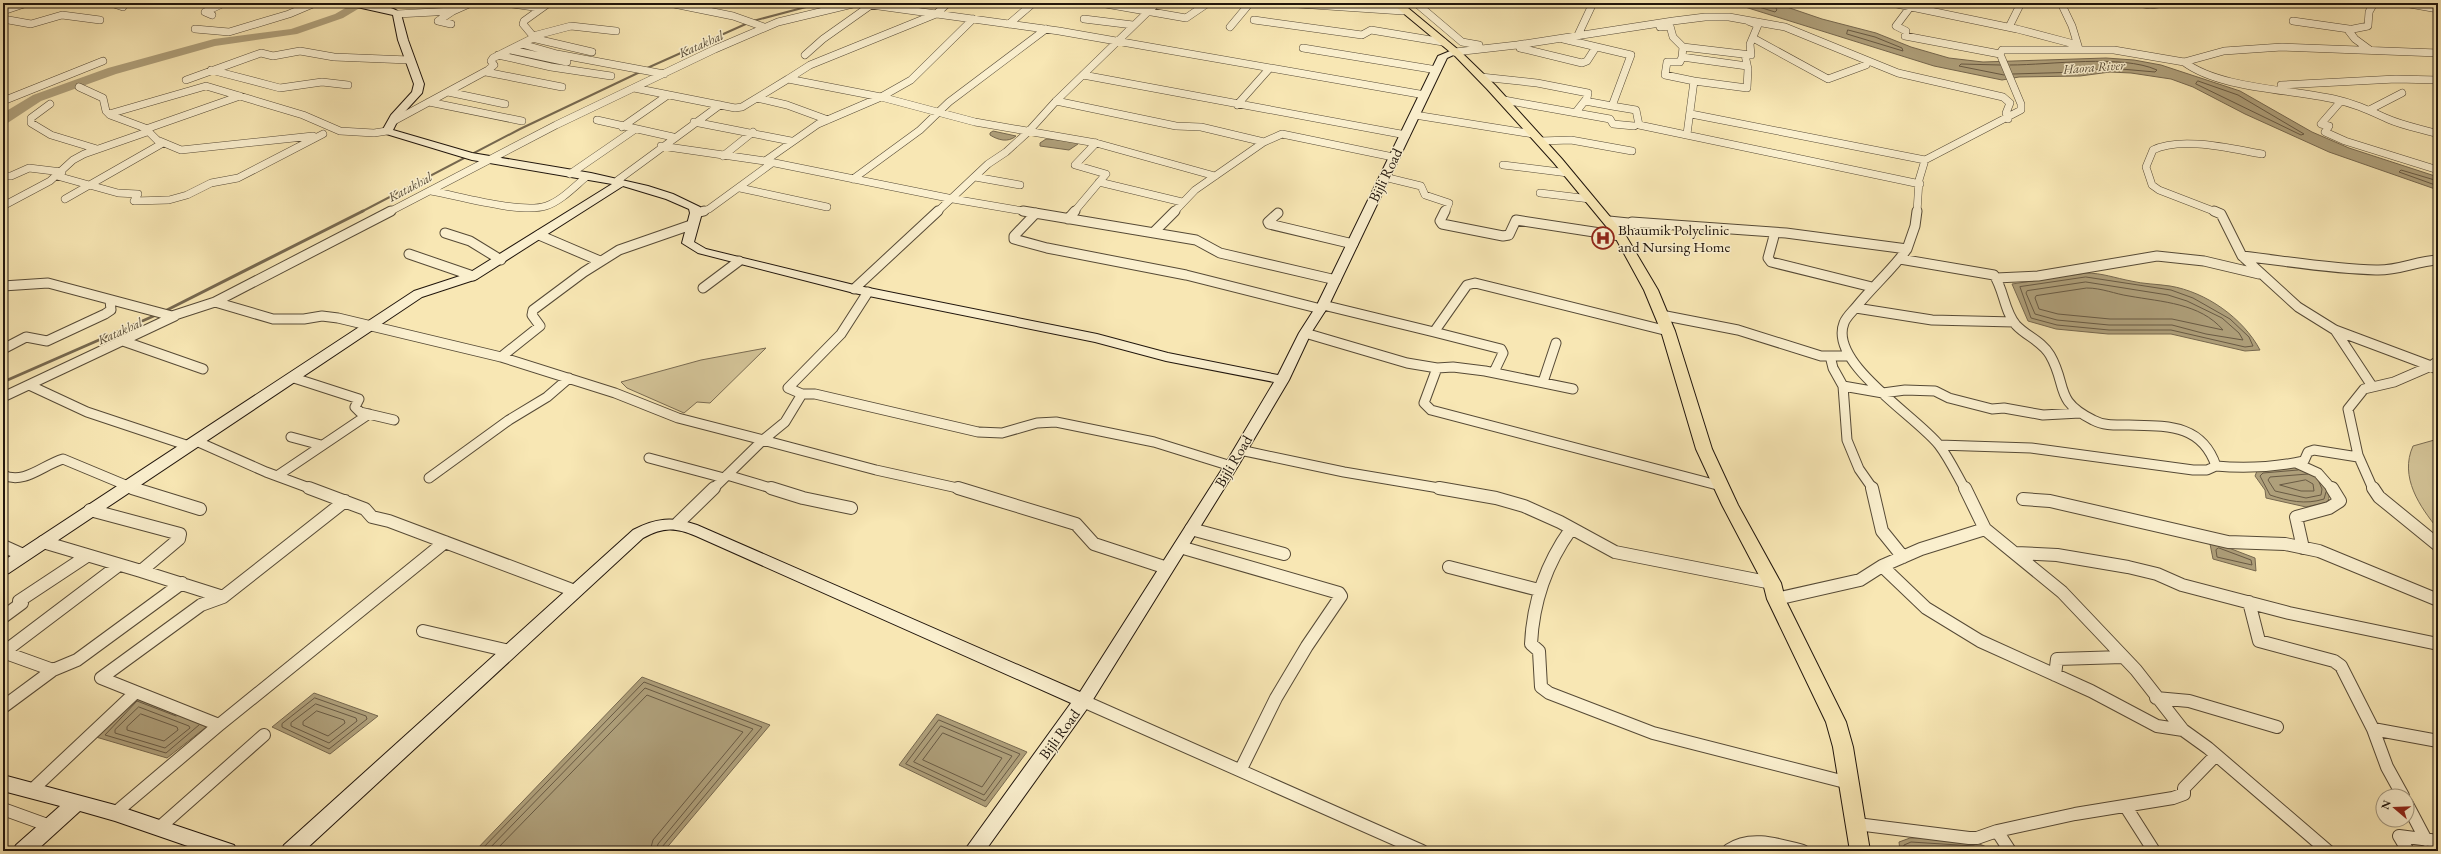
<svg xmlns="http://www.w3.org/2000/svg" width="2441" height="854" font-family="'EB Garamond',serif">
<rect width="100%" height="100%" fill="#f8e7b4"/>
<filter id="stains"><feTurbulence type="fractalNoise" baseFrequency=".005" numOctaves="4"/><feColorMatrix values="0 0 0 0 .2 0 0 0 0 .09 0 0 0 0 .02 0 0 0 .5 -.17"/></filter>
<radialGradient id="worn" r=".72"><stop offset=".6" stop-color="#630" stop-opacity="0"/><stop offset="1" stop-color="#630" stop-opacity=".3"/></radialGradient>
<!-- green -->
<path fill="#d3c397" stroke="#7a6c52" d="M 766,348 L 710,403 L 697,402 L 684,413 L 627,388 L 621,382 L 701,360 Z
M 2438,439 L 2438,529 C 2420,507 2399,477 2413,446 Z"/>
<!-- water -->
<path fill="#afa07b" stroke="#76684f" d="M 1738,3 L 1775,3 L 1822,19 L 1876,33 L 1911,47 L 1949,58 L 1983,62 L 2106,58 L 2134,60 L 2161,65 L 2240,91 L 2312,132 L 2349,148 L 2438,177 L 2438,190 L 2329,152 L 2245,114 L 2193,87 L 2171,79 L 2131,73 L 2110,72 L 2080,76 L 2019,77 L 2002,80 L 1934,66 L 1745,7 Z
M 993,131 L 1016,136 C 1008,143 998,140 990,135 L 990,133 Z
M 1046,139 L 1076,141 L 1078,144 L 1069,150 L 1040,146 L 1040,143 Z
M 2086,273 C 2102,273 2115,278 2131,281 C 2143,284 2157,284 2170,286 C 2206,292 2243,318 2260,350 L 2245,351 L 2171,334 L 2108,334 L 2056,329 L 2028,321 L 2012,284 Z
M 2307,465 C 2328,470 2333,483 2328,502 L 2306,507 L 2266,498 L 2265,490 L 2255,476 L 2257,471 Z
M 2210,544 L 2221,545 L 2255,558 L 2256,571 L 2213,559 Z
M 642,677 L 770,725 L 664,851 L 475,851 Z
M 314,693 L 378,716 L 330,754 L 272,727 Z
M 137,696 L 210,724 L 167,758 L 96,737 Z
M 937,714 L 1027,752 L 986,807 L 899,765 Z
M 1910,838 C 1932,838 1975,836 1992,851 L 1900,851 L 1899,842 Z"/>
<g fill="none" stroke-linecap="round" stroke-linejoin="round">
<!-- shore -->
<path stroke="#685a44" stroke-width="1" d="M 1746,3 L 1775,12 L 1777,10 L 1773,3
M 1848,30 L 1875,37 L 1902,48 L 1903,51 L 1847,34 Z
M 2000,65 L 1961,64 L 1959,66 L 2004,75
M 2010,65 C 2051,65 2121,54 2157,70 L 2155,72 L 2110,68 L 2079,72 L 2013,74
M 2198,81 L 2238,95 L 2304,134 L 2301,135 L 2196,84 Z
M 2438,181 L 2401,170 L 2399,172 L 2438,186
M 2086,277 L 2171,290 L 2193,298 L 2230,319 L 2249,337 L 2253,346 L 2245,347 L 2171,330 L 2109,330 L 2057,325 L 2031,318 L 2020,287 Z
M 2086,282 L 2168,295 L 2187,301 L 2222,318 L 2239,333 L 2243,340 L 2206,334 L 2172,325 L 2109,325 L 2057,320 L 2035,314 L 2026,293 L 2027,291 Z
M 2087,288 C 2102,288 2115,294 2129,296 C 2162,302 2200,303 2223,330 L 2172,319 L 2110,319 L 2058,314 L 2039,309 L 2035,298 L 2036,296 Z
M 2298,470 L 2263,473 L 2260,476 L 2270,495 C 2288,501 2305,505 2324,499 L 2326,492
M 2308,474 L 2270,477 L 2268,480 L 2275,491 L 2306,498 L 2321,495 L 2322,489 L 2319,482
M 2306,480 L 2313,484 L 2314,491 L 2301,491 L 2280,485 Z
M 2219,548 L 2251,560 L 2252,565 L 2217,557 L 2216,550 Z
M 315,698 L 366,716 L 367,719 L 329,749 L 282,727 L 282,724 Z
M 316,704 L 356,718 L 357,721 L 329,743 L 291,726 L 291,723 Z
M 139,707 L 189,726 L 190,728 L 165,748 L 115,733 L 115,730 Z
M 317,711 L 344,720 L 345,723 L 328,736 L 303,725 L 303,722 Z
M 141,714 L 177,727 L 178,730 L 164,741 L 127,730 L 127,727 Z
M 176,716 L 137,701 L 105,735 L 166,753 L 199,725
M 939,720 L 1020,754 L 985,801 L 906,764 Z
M 941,726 L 1012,756 L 984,795 L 914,762 Z
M 943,733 L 1002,758 L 982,787 L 923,760 Z
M 480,851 L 644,682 L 762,727 L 662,847 L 661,851
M 487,851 L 645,688 L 753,729 L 658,844 L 656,851
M 495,851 L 647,695 L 743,732 L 653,840 L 650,851
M 1903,851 L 1904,845 L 1911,842 L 1974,846 L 1985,851
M 1908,851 L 1912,847 L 1970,851"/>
<!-- stream-far1 -->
<path stroke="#76684f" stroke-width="2" d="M 753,21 L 821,3
M 645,69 L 748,23
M 361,212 L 520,129 L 640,72"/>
<!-- stream -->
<path stroke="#76684f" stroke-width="3" d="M 163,312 L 363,211
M 3,382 L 156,315"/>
<!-- river -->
<path fill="#afa07b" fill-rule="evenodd" d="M 354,3 L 368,3 L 343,18 L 297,34 L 215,46 L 116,74 L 41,101 L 3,126 L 3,113 L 33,95 L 108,68 L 214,39 L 291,29 L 335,14 Z"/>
<!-- street-far2 casing -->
<g stroke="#564a36" stroke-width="8">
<path id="street-far2" d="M 111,3 L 123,7
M 504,3 L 541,8
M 669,3 L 733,16 L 764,27
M 857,3 L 1059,31 L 1425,95
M 1100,3 L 1186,18 L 1208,3
M 1283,3 L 1403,11
M 1416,3 L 1462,42 L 1479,45
M 1892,3 L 2017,29 L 2074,44
M 1910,3 L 1908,10 L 1896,26 L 1906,31 L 1905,36 L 2000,54
M 2061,3 L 2072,26 L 2079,49
M 2136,3 L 2150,5 L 2168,3
M 2404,3 L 2438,9
M 3,11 L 27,3
M 397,14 L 453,11 L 471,3
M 212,15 L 205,12 L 224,3
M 3,19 L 31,24 L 62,15 L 100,20
M 1084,19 L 1133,25
M 1254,20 L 1362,35 L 1371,30 L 1443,42
M 2293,21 L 2349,29
M 451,24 L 438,21 L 453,11
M 1009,24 L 1031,5 L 1029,3
M 1230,27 L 1250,3
M 1660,27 L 1670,26 L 1673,37 L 1683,47 L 1682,57 L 1747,66
M 2009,27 L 2021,3
M 195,29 L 229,32 L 289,14 L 315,3
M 1578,35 L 1593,3
M 533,36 L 571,26 L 616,31
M 532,38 L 592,52
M 1753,38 L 1828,79 L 1866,65
M 1563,39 L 1631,55 L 1612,106 L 1636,110 L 1639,125 L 1920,184
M 522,44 L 557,54 L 664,74
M 1683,47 L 1751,55 L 1750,44 L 1758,25 L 1748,21
M 1303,48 L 1437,70
M 1520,48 L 1582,63 L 1587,61 L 1596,47
M 511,50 L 567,62
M 2370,50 L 2355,39 L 2348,30 L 2368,26 L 2369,12 L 2374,3
M 1455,52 L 1517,45 L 1673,21 L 1705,17 L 1729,17 L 1785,27 L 1898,73 L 2003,97 L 2010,103 L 2006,113 L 2008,119
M 498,55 L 551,67 L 611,76
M 805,55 L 823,39 L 871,5
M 1682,57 L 1680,62 L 1667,62 L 1665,75 L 1694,81
M 2184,62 C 2220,89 2290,89 2334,99 C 2356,104 2368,110 2388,119 C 2404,126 2422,129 2438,134
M 211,70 L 280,88 L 322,82 L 348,85
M 486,72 L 562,87
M 1083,75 L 1406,135
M 1481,77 L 1537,83 L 1588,93 L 1587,98 L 1576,112
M 788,79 L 810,65 L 936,14 L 948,3
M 186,80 L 261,53 L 273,56 L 300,51 L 334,57 L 409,60
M 2281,85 L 2396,79 L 2438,80
M 79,87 L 103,98 L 106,111 L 110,115 L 145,128 L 157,140 L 181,150 L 313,136
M 634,88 L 735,108 L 742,107 L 788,79 L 881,97 L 975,122 L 1096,143 L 1215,176
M 448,92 L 505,104
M 757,98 L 787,105 L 828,120
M 1504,100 L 1610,119 L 1613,124 L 1634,126
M 3,101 L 103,61
M 1056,101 L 1176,126 L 1201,127 L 1264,142 L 1195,190 L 1174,212
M 1585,101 L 1612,106
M 2341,101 L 2321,124 L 2329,126 L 2325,132 L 2345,141 L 2438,170
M 429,102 L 522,121
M 50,104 L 31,118 L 31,123 L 51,135 L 97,149
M 1237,105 L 1269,69
M 2371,109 L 2402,93
M 109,114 L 206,86 L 303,115 L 340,131 L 374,133 L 387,131
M 1691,114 L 1925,160
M 1415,115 L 1533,134
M 597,120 L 673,137
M 392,122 L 488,70 L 494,65 L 491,61 L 493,58 L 531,39 L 533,36 L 523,24 L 524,21 L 549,3
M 694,122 L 791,141
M 622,127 L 668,95
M 146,129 L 240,96
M 1687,134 L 1694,81 L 1747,88 L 1748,69 L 1745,55
M 1540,141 L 1571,140 L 1632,151
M 1264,142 L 1282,134 L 1393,157
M 661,146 L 765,161 L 953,199 L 1029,212
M 723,156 L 753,132
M 765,161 L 818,124 L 881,97 L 911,80 L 973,19
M 1503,165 L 1568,173
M 570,174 L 634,130
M 3,176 L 11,176 L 29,168 L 62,172
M 57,176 L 118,193 L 138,194 L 134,201 L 169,200 L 187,195 L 211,183 L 238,178 L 323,134
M 975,177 L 1020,185
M 1384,177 L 1421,186 L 1425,195 L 1449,203 L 1445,212
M 853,179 L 920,130 L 949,102 L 1046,29
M 1099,182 L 1182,202
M 621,183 L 618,180 L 720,105
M 740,188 L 827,207
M 431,191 C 459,196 521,214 546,206 C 561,201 574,187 586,177
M 1540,193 L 1590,199
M 65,199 L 163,143
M 3,206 L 50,181 L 73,160 L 84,154 L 147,132
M 389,212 L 556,125 L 715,49 L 778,22 L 857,3
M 701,212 L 709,209 L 772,163
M 937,212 L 988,164 L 1006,152 L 1028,132 L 1056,101 L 1157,3
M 1074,212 L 1106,174 L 1075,165 L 1096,143
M 1917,212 L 1919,180 L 1925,160 L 2021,110 L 2021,104 L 2000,54 L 2002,50 L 2114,50 L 2184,62 L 2224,51 L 2282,47 L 2438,53
M 2216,212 L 2159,190 L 2152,185 L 2146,167 L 2153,150 C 2181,136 2232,149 2262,154"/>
</g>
<!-- street-far1 casing -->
<g stroke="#564a36" stroke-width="11">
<path id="street-far1" d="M 1023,211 L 1196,240 L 1220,253 L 1336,280
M 1445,211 L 1440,221 L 1442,224 L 1503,236 L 1509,235 L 1516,220 L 1620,236
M 2214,211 L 2221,214 L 2242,256 L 2298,307 L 2335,330 L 2431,366 L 2438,361
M 696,213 L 704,211
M 1036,213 L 1014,236 L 1014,239 L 1047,248 L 1186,275 L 1321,309
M 1278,213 L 1268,222 L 1269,224 L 1353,244
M 1068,219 L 1075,211
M 1609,221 L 1638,224
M 1632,222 L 1786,233 L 1907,249 L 1915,226 L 1917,211
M 1154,232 L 1175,211
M 445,233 L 470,241 L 501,260
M 539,235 L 600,261
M 1774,236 L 1768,258 L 1771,262 L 1872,287
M 1907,249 C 1893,269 1873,286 1857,306 C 1853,311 1846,317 1844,323 C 1828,363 1916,416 1939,445 C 1949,458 1957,475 1965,489
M 409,254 L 473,276
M 2242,256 C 2286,261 2331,269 2376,270 C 2398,271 2416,261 2438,260
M 1900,259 L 1994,275 C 2004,290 2004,311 2016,325 C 2026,336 2042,341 2050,355 C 2068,386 2053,400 2093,420 C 2104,426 2116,425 2129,425 C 2167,426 2202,424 2216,466 L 2207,470 L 2193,470 L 2031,448 L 1939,445
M 1996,278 L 2038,276 L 2157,256 L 2204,261 L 2259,274
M 3,286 L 48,283 L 172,316 L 215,302 L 273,319 L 304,319 L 322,316 L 338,318 L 501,357 L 615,393 L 678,418 L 763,440 L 713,489
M 703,288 L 739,261
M 854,289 L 938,211
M 215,302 L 391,211
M 1323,305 L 1434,332 L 1467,285 L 1475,283 L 1668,331
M 1856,308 L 1932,320 L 2014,322
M 1661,315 L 1738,330 L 1821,356 L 1848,356
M 2335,330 L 2372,386
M 1434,332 L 1501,349 L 1503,353 L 1494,372
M 1305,333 L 1407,363 L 1437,368 L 1453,367 L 1485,371 L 1573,389
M 123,341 L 203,369
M 3,349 L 26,337 L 47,341 L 105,314 L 111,310 L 110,300
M 1830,356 L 1833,368 L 1843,386 L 1847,440 L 1859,469 L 1873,489
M 501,357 L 540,326 L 532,315 L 533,310 L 584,272 L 619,250 L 691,225
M 1437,368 L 1424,403 L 1431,410 L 1721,486
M 294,378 L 359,399 L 355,407 L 360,412 L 394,420
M 1543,382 L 1556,343
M 29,385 L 87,412 L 189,446
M 1843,386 L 1883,393 L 1905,390 L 1935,391 L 1949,398 L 1992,409 L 2004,408 L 2043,415 L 2080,413
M 802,394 L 788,388 L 841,334 L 868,292
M 3,397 L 175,316
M 291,437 L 321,445
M 763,440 L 785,422 L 802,394 L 815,394 L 978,432 L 1002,433 L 1037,423 L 1056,422 L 1154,442 L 1231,466
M 763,440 L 876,470 L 962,489
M 196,441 L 266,472 L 312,489
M 1240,450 L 1344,472 L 1445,489
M 649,458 L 724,478
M 2296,463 L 2318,473 L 2332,489
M 2216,466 C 2246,469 2275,467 2304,461 L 2308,452 L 2314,450 L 2358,457
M 3,475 C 24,485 43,465 63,459 L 135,489
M 727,475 L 774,489
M 277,476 L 369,414
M 429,478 L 509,420 L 547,397 L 569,378
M 2373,489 L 2358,455 L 2348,409 L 2364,389 L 2394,382 L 2431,366 L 2438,370"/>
</g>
<!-- street casing -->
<g stroke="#564a36" stroke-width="14">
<path id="street" d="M 132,488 L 200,509
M 309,488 L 365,509 L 372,517 L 389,521 L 575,591
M 771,488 L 803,498 L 851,508
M 958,488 L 1076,524 L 1094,544 L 1167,568
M 1439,488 L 1496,498 L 1524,506 L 1560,522 L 1615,552 L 1772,583
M 1872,488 L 1882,531 L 1903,557
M 1965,488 L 1985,529 L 2062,592 L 2136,670 L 2183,730 L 2208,748 L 2328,851
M 2373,488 L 2379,497 L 2438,545
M 2023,499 L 2050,501 L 2228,542 L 2285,544 L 2319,551 L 2438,600
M 90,510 L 180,534 L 179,539 L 141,571 L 223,597
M 678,523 L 714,488
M 1191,529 L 1284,554
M 1571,529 C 1546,564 1533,601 1531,644 L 1539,651 L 1541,687 L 1549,693 L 1653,733 L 1849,783
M 43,542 L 141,571
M 3,546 L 23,555
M 1180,547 L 1339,593 L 1341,596 L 1307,646 L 1276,698 L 1241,769
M 2303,548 L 2296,517 L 2329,508 L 2340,501 L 2332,488
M 2016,553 L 2057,555 L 2128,567 L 2157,574 L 2182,585 L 2289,613 L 2438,644
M 1882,566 L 1926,608 L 1980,641 L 2091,691 L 2157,726 L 2183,730
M 1449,567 L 1539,590
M 1776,599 L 1860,580 L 1882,566 L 1921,549 L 1985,529
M 2249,602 L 2259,641 L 2334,661 L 2341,666 L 2373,729 L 2438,741
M 3,617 L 22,603 L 19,601 L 87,556
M 423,631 L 509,651
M 3,652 L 53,670 L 77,660 L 182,583
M 4,652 L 119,565
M 2055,675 L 2057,659 L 2123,657
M 136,692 L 101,678 L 201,605 L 223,597 L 345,501
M 2156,698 L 2189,701 L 2277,727
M 1083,701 L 1422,851
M 3,707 L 53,670
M 2373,729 L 2387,767 L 2403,796
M 32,790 L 136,692 L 219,725
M 2407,804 L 2426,840
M 2126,807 L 2154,851
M 3,809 L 50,826
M 115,813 L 219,725 L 445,542
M 1857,824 L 1969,838 L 1977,838 L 1997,831 L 2010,851
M 160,827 L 264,735
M 1997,831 L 2075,814 L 2173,798 L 2184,794 L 2184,788 L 2216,755
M 1729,850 C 1751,835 1779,845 1803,851
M 2408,851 L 2399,836 L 2438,841"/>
</g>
<!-- secondary casing -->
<g stroke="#20150c" stroke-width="2">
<path id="secondary" d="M 339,3 C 354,3 390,2 401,14 L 408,40 L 424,84 L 422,93 L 399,118 L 393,130 L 472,153 L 591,173 L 648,186 L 673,194 L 700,207 L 702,213 L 694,242 L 706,249 L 854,285 L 1097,334 L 1168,353 L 1278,375 L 1299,333 L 1317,305 L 1438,56 L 1455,49 L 1460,52 L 1447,58 L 1329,305 L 1311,333 L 1289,380 L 1238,466 L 1089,706 L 985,851 L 964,851 L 1071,703 L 696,536 C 675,527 663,527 643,538 L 304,851 L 281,851 L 284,845 L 633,530 C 655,518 673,516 697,525 L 1080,692 L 1224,466 L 1274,382 L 1166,361 L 1095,342 L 854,293 L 698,253 L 682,243 L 690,213 L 689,209 L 666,199 L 623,186 L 477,279 L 422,297 L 9,573 L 3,575 L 3,561 L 414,291 L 469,273 L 612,184 L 472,160 L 383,133 L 382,131 L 391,115 L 412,92 L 414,84 L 398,40 L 393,15 Z
M 3,775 L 115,805 L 234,845 L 237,851 L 202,851 L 115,821 L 80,811 L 36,851 L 13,851 L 16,845 L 60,806 L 3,791 Z"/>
</g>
<!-- primary casing -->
<g stroke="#20150c" stroke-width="2">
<path id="primary" d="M 1391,3 L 1402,3 L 1461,52 L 1495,85 L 1562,159 L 1626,236 L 1658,290 L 1675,331 L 1712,449 L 1738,505 L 1781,583 L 1785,599 L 1846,722 L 1853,747 L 1870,851 L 1850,851 L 1833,747 L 1826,722 L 1767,599 L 1763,583 L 1722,505 L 1696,449 L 1661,331 L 1644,290 L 1615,237 L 1554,163 L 1487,89 L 1455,56 Z"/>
</g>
<!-- street-far2 -->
<use href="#street-far2" stroke="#faefce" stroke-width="7"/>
<!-- street-far1 -->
<use href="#street-far1" stroke="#faefce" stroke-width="9"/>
<!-- street -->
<use href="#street" stroke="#faefce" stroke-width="12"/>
<!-- secondary -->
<use href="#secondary" fill="#faefce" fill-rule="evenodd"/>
<!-- primary -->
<use href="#primary" fill="#f8e7b4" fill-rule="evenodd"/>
</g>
<!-- icons -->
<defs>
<g id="hospital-ring" transform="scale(1.15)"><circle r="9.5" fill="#faefce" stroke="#8f2418" stroke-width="1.5"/><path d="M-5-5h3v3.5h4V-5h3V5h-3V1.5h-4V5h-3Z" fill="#8f2418"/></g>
</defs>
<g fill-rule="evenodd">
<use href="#hospital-ring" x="1603" y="238"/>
</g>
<g text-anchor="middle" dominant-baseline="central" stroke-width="3" stroke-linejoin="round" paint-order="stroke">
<!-- far-water labels -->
<g font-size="13" font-style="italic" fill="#594d38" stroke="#faefce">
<text transform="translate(701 44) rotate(-24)">Katakhal</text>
<text transform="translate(2094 67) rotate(-4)">Haora River</text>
<text transform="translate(410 187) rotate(-28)">Katakhal</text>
<text transform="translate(120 331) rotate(-24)">Katakhal</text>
</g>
<!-- street labels -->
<g font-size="15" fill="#20150c" stroke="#faefce">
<text transform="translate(1385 175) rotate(-64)">Bijli Road</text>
<text transform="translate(1233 461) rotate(-59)">Bijli Road</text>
<text transform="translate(1059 734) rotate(-54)">Bijli Road</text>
</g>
<!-- poi labels -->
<g font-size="15" fill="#20150c" stroke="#faefce" text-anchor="start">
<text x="1618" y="229">Bhaumik Polyclinic<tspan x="1618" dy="17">and Nursing Home</tspan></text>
</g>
</g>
<!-- margin -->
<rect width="2441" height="854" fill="none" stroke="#f8e7b4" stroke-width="16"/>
<rect x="4" y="4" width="2433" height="846" fill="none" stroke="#20150c" stroke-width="2"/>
<rect x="8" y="8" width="2425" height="838" fill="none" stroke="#20150c"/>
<!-- north arrow -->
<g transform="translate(2395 808) rotate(289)"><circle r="19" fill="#faefce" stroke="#a39880"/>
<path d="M0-3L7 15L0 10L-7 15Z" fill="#8f2418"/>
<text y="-6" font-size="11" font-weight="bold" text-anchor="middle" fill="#20150c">N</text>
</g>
<rect width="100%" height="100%" filter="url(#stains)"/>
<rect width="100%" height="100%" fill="url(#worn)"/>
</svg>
